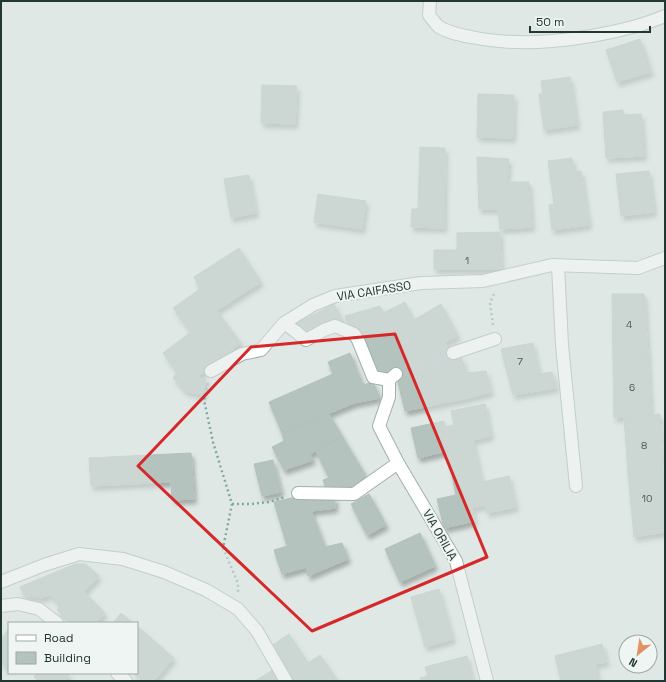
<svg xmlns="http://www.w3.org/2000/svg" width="666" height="682" font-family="'Space Grotesk',sans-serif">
<defs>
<filter id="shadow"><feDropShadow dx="2.5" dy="4.5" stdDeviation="2" flood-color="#0004"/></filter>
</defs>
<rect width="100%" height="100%" fill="#dfe8e5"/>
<!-- building -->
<path fill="#b5c3be" stroke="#b2c1bd" filter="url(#shadow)" d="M 640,39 L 651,72 L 617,82 L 606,50 Z
M 570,77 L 577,125 L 544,130 L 539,94 L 543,94 L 541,81 Z
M 262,85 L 297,86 L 295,124 L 261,123 Z
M 478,94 L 514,95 L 513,138 L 477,137 Z
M 623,110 L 623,115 L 641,114 L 644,156 L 606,158 L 603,112 Z
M 420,147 L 445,148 L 444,228 L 411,227 L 412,209 L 418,209 Z
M 477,157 L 509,159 L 507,182 L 529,182 L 532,227 L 500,229 L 498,209 L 479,209 Z
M 572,158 L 574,172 L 581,171 L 589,225 L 552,230 L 549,205 L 554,204 L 548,161 Z
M 649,171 L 654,212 L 621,216 L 616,174 Z
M 249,175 L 256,213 L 231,218 L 224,179 Z
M 318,194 L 366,201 L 362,229 L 314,222 Z
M 500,232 L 501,269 L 434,269 L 434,250 L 457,250 L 457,233 Z
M 239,248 L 261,282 L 216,311 L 200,289 L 194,277 Z
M 200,289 L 226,323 L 171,364 L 163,353 L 191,332 L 173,308 Z
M 612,294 L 644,294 L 648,355 L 613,360 Z
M 405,302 L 414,320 L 441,304 L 458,336 L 445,342 L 450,360 L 396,374 L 374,376 L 360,329 L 350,331 L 345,316 L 380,306 L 383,313 Z
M 334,304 L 342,319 L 305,337 L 297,323 Z
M 226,323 L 241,343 L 196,378 L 186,365 L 177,372 L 171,364 Z
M 533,343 L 539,374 L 552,372 L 556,388 L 513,395 L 501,349 Z
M 350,353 L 363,385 L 373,382 L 380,398 L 354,403 L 282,433 L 269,402 L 333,374 L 328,362 Z
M 648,355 L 651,414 L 614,418 L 613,360 Z
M 462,358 L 466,373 L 486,371 L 491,392 L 468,398 L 405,411 L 396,374 L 450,360 Z
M 186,365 L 196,378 L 206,379 L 202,395 L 185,391 L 173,378 L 177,372 Z
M 485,404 L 491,436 L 473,440 L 482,482 L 509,476 L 516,507 L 487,513 L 486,505 L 472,508 L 475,521 L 444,528 L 437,499 L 456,495 L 447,451 L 418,458 L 411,428 L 444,421 L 445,427 L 454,425 L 451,411 Z
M 329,414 L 342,436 L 310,454 L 313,460 L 284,470 L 272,447 L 284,441 L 282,433 Z
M 660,414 L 663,473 L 628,474 L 624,417 Z
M 342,436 L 366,476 L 352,488 L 327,492 L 323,480 L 329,478 L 316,451 Z
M 191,453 L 194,499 L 172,500 L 171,482 L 91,486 L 89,458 Z
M 273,460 L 281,492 L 262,496 L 254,464 Z
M 663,473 L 665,532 L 634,537 L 628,474 Z
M 369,494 L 386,525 L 367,535 L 351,504 Z
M 300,496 L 335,498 L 335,508 L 311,511 L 325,547 L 342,543 L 348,559 L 308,576 L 307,567 L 282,574 L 274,550 L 287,546 L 274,502 Z
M 420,533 L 435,566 L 400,582 L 385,549 Z
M 75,564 L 86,564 L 99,576 L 84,592 L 105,613 L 96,623 L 72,623 L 57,610 L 60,605 L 50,595 L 41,598 L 24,595 L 20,587 Z
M 439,589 L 453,639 L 425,647 L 411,597 Z
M 121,613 L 133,623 L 113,623 Z
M 137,626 L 174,658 L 154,681 L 142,681 L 133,673 L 137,673 Z
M 9,628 L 9,669 L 1,663 L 1,639 Z
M 289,634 L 308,663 L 320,655 L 338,681 L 289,681 L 268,648 Z
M 602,644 L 607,662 L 595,664 L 599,681 L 561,681 L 555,656 Z
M 467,656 L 473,681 L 421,681 L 420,678 L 428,676 L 425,667 Z
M 274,669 L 281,681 L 255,681 Z
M 37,673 L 70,673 L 64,681 L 39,681 L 34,677 Z"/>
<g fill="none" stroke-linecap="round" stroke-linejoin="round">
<!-- minor-tunnel -->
<path stroke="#b9c4c1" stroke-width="12" stroke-dasharray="12 6" stroke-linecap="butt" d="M 396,374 L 453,353"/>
<!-- minor casing -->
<g stroke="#a3afac" stroke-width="14">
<path id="minor" d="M 430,1 L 429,15 C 432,19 436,24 439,27 C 449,33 460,35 471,37 C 522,48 583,40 633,27 C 644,24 655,20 665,16
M 558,266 L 562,345 L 576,486
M 284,323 L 295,331 L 306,340 L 324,330 L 335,326 L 354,334 L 358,340 L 373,377 L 389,380
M 453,353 L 495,339
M 211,371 L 242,354 L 261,350 L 284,323 L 313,305 L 335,296 L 421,283 L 483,281 L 552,265 L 638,268 L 665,258
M 396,374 L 389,380 L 389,397 L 379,426 L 398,463 L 456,561 L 487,681
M 298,493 L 354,494 L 398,463
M 1,582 L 44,565 L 79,554 L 123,559 L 164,572 L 206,590 L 238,609 L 257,631 L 286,681
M 1,606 L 18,604 L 39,609 L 57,623
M 117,673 L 126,681"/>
</g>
<!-- path -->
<path stroke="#82a9a1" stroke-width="2.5" stroke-dasharray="2 3" stroke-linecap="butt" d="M 493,325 L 490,303 L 495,291
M 208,383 L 204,400 L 213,442 L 232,504 L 223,548 L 238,583 L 238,593
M 232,504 L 251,504 L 269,502 L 285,497"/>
<!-- minor -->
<use href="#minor" stroke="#fff" stroke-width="12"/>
</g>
<!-- marked area -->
<path d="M0 0H666V682H0ZM 395,334 L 487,557 L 312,631 L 138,466 L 251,347 Z" fill="#dfe8e5" fill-opacity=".55" fill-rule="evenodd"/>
<path fill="none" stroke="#d62828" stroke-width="3" stroke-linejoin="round" d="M 395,334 L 487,557 L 312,631 L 138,466 L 251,347 Z"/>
<g text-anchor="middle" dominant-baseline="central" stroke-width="4" stroke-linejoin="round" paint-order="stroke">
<!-- number labels -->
<g font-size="10" fill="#475956">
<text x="467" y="260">1</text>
<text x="629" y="324">4</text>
<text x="520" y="361">7</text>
<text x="632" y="387">6</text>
<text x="644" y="445">8</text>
<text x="647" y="498">10</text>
</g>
<!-- street labels -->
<g font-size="12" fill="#223633" stroke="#eff5f3">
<text transform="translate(374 291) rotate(-9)">VIA CAIFASSO</text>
<text transform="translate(440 535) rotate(60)">VIA ORILIA</text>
</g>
</g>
<!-- border -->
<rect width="666" height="682" fill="none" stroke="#223633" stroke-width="4"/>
<!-- legend -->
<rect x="8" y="622" width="130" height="52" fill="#eff5f3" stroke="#9da9a6"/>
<rect x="16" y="635" width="20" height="6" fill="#ffffff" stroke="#9da9a6"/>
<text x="44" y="642" font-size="12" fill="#223633">Road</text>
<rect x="16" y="652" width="20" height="12" fill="#b5c3be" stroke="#9da9a6"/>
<text x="44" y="662" font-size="12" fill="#223633">Building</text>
<!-- north arrow -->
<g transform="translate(638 654) rotate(210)"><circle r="19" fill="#eff5f3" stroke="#9da9a6"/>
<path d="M0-3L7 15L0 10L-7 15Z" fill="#e29163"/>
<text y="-6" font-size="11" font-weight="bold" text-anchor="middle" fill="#223633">N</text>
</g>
<!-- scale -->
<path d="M530 26v6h120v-6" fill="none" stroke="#223633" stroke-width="2"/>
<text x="536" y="26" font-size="12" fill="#223633" stroke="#eff5f3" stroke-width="3" paint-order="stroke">50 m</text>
</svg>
